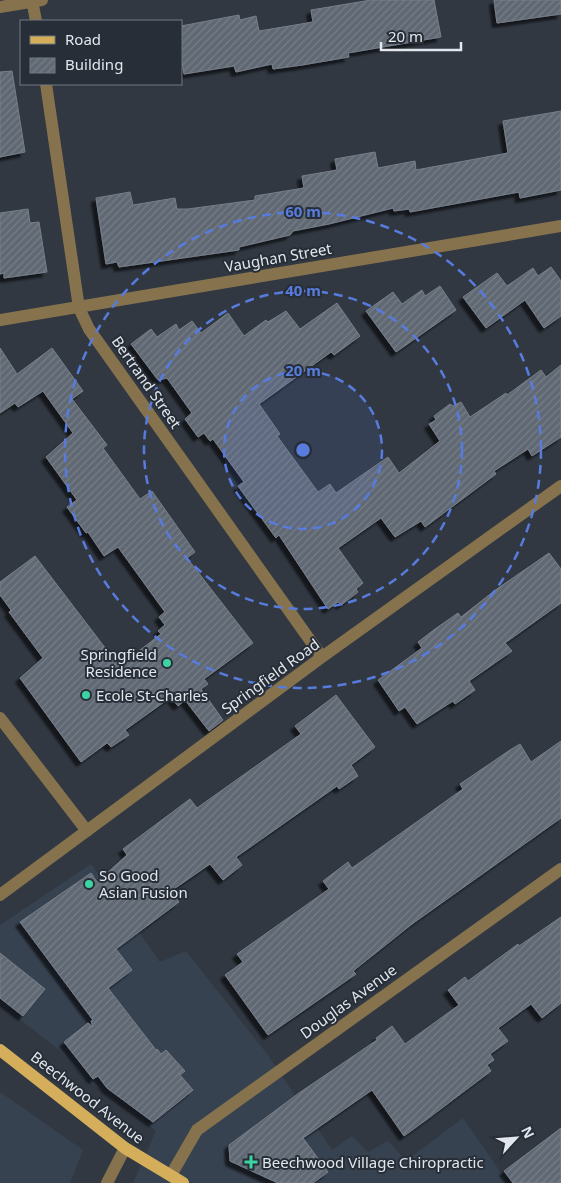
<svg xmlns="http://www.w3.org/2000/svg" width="561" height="1183" font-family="'Noto Sans',sans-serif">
<defs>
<pattern id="building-hatch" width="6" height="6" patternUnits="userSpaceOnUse" patternTransform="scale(1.25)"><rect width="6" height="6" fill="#606873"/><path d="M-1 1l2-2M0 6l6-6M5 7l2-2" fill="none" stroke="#767e87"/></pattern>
<filter id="shadow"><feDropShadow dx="-4.5" dy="4.5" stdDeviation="1" flood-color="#0009"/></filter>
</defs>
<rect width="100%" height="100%" fill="#313842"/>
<!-- built -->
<path fill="#374251" d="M 91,864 L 160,962 L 186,951 L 267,1054 L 332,1150 L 352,1136 L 368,1152 L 388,1141 L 406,1161 L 463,1118 L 508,1183 L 133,1183 L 156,1131 L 83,1077 L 58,1049 L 0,1004 L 0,925 Z
M 0,1092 L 83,1150 L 70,1183 L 0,1183 Z"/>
<!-- building -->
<path fill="url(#building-hatch)" stroke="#777f8a" filter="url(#shadow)" d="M 371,0 L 434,0 L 441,37 L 348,53 L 349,57 L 302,65 L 273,69 L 272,64 L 236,72 L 234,66 L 184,74 L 181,57 L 181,26 L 239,15 L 240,20 L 256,16 L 259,31 L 313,22 L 311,10 Z
M 494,0 L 561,0 L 561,14 L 497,23 Z
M 12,71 L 25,152 L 0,157 L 0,72 Z
M 561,111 L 561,190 L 520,198 L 519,192 L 410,212 L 409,209 L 394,211 L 393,208 L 329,224 L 293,231 L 290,235 L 239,247 L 239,250 L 119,267 L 117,262 L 106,264 L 96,198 L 130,192 L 133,205 L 175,198 L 177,209 L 188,209 L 255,200 L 255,196 L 304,188 L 302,176 L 337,170 L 335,159 L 375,152 L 378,168 L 415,161 L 416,170 L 508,153 L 503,121 Z
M 28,209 L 30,223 L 39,222 L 47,272 L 4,278 L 4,273 L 0,274 L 0,213 Z
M 551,267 L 561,281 L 561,316 L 544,328 L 525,300 L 486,328 L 463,297 L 497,273 L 507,286 L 533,268 L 538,276 Z
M 440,286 L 456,310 L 396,352 L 366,311 L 393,292 L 402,304 L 422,290 L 425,296 Z
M 337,303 L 360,336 L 334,355 L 331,352 L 259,404 L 280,434 L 277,436 L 318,492 L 330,484 L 336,493 L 388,457 L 399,473 L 440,441 L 429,424 L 436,420 L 434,416 L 450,404 L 453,406 L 461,402 L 470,417 L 506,393 L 507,395 L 541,370 L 546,377 L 561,365 L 561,437 L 532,456 L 528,449 L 494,471 L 496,474 L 425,527 L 421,521 L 395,537 L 381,518 L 338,548 L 363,583 L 356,589 L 358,592 L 349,599 L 341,605 L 338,602 L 328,609 L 279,535 L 276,538 L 238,486 L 244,482 L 213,439 L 210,441 L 204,433 L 198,437 L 185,419 L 192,413 L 167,378 L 158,380 L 131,344 L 151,329 L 157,337 L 176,324 L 179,330 L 192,321 L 201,333 L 228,313 L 244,336 L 266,320 L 268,322 L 286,311 L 300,329 Z
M 0,348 L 17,374 L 52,348 L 83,391 L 72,399 L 107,445 L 103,448 L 140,499 L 152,491 L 195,552 L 187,558 L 253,643 L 204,679 L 208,684 L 201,689 L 223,720 L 209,731 L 185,700 L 178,706 L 171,697 L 125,730 L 129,735 L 111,747 L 107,743 L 81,762 L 20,678 L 43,658 L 9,612 L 11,610 L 0,595 L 0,582 L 35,556 L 119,666 L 161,634 L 158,631 L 165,625 L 159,617 L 165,612 L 118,547 L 104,556 L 88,532 L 86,533 L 67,507 L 77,500 L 46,457 L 73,433 L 43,391 L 18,407 L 15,403 L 0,413 Z
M 549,553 L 561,569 L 561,603 L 505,643 L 512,651 L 469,681 L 475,690 L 455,704 L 453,701 L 417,724 L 405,707 L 399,711 L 378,680 L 422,648 L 418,642 L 435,629 L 458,613 L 461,617 L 494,591 Z
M 336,695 L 375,747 L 351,765 L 358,776 L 339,789 L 337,786 L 236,857 L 242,865 L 223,880 L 210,864 L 171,891 L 179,902 L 116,949 L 132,970 L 108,988 L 156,1050 L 157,1049 L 161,1054 L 166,1050 L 185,1071 L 180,1075 L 193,1090 L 153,1122 L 107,1088 L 98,1076 L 93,1079 L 64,1042 L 88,1023 L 93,1027 L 91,1021 L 93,1020 L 20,922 L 91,873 L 97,882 L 127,855 L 123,849 L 190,799 L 197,808 L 301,734 L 295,726 Z
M 561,741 L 561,818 L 412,924 L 353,971 L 356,974 L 268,1035 L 225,975 L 243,962 L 237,954 L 329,889 L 323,881 L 348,862 L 352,868 L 463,789 L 460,784 L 510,750 L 520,744 L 531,762 Z
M 561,917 L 561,1003 L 542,1018 L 531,1004 L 498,1028 L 508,1041 L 490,1054 L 494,1060 L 487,1065 L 491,1071 L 426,1120 L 404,1136 L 372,1090 L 303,1138 L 328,1172 L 313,1183 L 278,1183 L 230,1161 L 229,1145 L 299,1093 L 377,1040 L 376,1038 L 392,1026 L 405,1044 L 459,1005 L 448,990 L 465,977 L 468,981 L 518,944 L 519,946 Z
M 0,953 L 45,989 L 23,1016 L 0,998 Z
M 561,1128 L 561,1183 L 513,1183 L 504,1171 Z"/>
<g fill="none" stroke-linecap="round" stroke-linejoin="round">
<!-- minor -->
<path stroke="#86734d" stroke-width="12" d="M 32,0 L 36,21
M 0,7 L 42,0
M 46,84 L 79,308 L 89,329 L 322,657
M 0,320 L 561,226
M 0,718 L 87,831
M 0,895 L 322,657 L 561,486
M 171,1175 L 197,1130 L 561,869
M 107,1183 L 125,1148"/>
<!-- major -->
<path stroke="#d5ae5b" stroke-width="12" d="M 0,1050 L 125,1148 L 183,1183"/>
</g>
<!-- distance rings -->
<circle cx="303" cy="450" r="79" fill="#587cde" fill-opacity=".12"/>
<g fill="none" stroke="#587cde" stroke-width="2.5" stroke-dasharray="9 6">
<circle cx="303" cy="450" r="79"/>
<circle cx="303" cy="450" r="159"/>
<circle cx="303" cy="450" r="238"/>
</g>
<!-- markers -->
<g fill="#3dd4a3" stroke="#272e37" stroke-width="2">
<circle cx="167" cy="663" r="5"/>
<circle cx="86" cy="695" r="5"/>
<circle cx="89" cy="884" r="5"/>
<path d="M248.5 1154.5h5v5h5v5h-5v5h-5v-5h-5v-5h5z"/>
</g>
<g text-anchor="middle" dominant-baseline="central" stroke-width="4" stroke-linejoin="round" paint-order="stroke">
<!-- street labels -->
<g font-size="15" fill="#e2e7ed" stroke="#272e37">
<text transform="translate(278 257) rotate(-10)">Vaughan Street</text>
<text transform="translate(147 382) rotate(55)">Bertrand Street</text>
<text transform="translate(270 676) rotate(-36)">Springfield Road</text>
<text transform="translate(348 1001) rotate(-36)">Douglas Avenue</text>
<text transform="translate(88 1097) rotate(38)">Beechwood Avenue</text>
</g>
<!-- poi labels -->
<g font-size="15" fill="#e2e7ed" stroke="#272e37" text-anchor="start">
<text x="157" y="654" text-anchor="end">Springfield<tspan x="157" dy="17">Residence</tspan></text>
<text x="96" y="695">Ecole St-Charles</text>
<text x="99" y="875">So Good<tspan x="99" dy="17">Asian Fusion</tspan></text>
<text x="262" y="1162">Beechwood Village Chiropractic</text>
</g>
</g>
<circle cx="303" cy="450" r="8" fill="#587cde" stroke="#272e37" stroke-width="2.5"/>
<g font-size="15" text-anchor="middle" font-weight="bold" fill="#587cde" stroke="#272e37" stroke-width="4" stroke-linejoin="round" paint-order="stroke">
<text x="303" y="217">60 m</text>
<text x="303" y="296">40 m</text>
<text x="303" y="376">20 m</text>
</g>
<!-- legend -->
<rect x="20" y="20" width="162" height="65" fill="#272e37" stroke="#727880"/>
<rect x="30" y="36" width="25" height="8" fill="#d5ae5b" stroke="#727880"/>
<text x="65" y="45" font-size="15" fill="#e2e7ed">Road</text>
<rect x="30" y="58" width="25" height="15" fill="url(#building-hatch)" stroke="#727880"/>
<text x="65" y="70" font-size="15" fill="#e2e7ed">Building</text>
<!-- north arrow -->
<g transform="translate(516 1138) rotate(64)" stroke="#272e37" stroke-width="4" paint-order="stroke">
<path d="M0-4L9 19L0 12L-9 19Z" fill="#e2e7ed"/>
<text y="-8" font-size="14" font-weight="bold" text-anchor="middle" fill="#e2e7ed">N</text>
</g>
<!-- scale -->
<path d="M381 42v8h80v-8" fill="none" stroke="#e2e7ed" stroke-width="2.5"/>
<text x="388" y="42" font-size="15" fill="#e2e7ed" stroke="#272e37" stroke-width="4" paint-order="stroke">20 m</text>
</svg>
